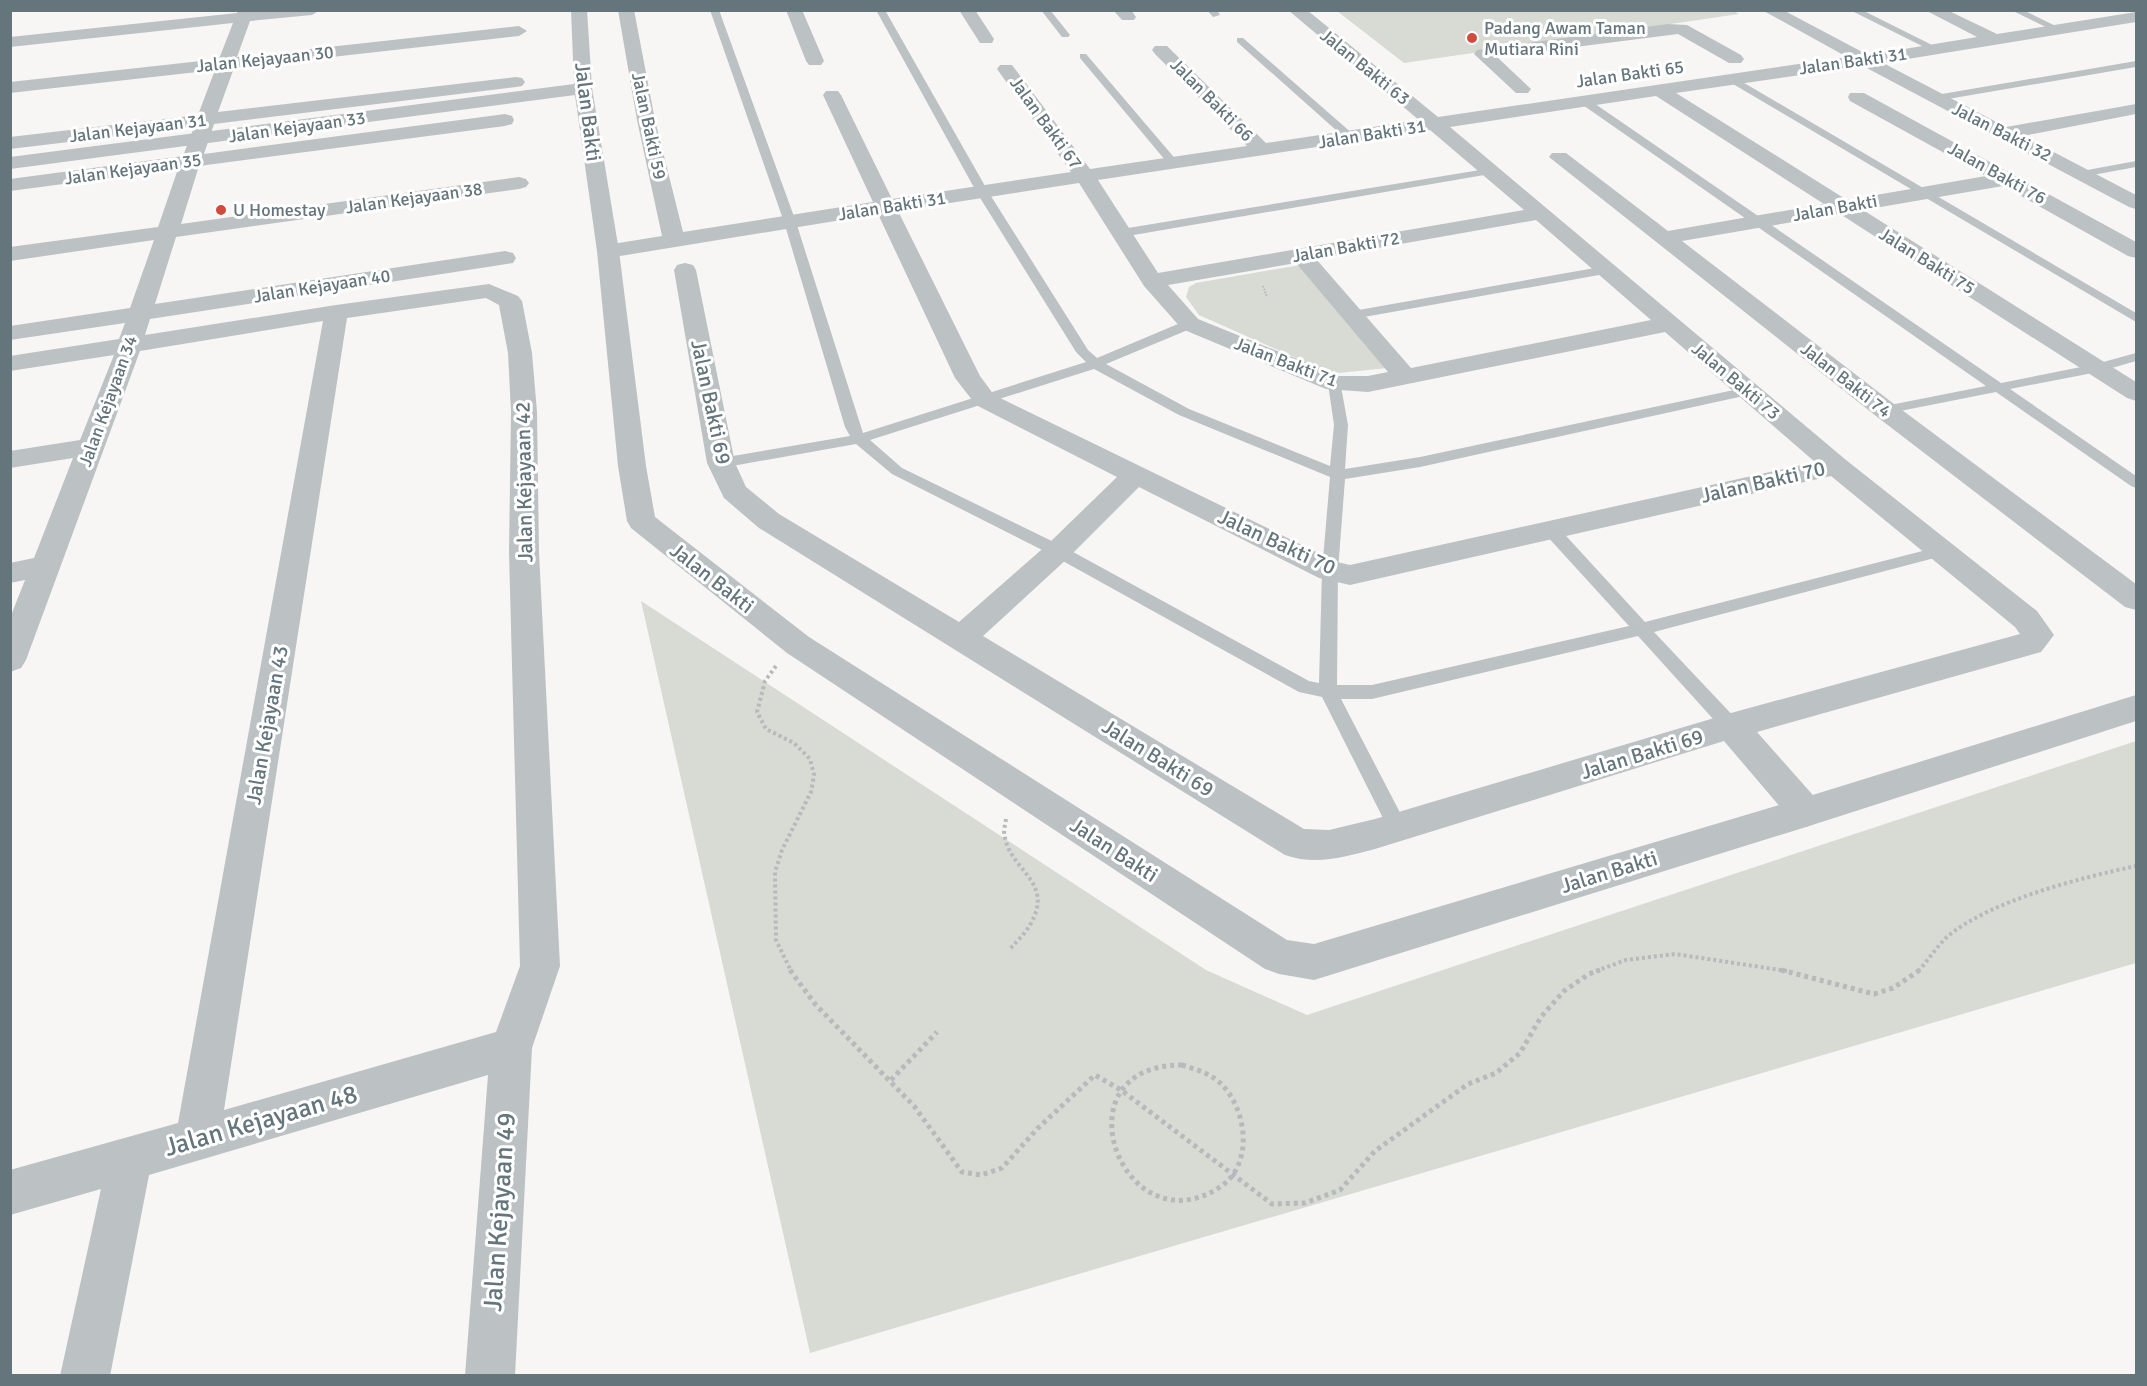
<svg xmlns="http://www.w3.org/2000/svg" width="2147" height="1386" font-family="Signika,sans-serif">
<rect width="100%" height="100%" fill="#f7f6f4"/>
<!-- green -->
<path fill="#d7dbd4" d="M 1732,10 L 1739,14 L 1404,63 L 1337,11 Z
M 1300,265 L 1387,368 L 1339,373 L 1318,368 L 1199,315 L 1186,297 L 1189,287 L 1196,283 Z
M 641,601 L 1206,970 L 1307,1015 L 2136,741 L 2136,963 L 810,1353 Z"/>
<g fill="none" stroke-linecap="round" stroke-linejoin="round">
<!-- path-far2 -->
<path stroke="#b6babc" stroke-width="2" stroke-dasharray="1.5 1.5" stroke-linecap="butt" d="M 1263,286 L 1267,297"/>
<!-- path-far1 -->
<path stroke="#b6babc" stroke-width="4" stroke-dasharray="3 3" stroke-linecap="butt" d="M 776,666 L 765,681 L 757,712 L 766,729 L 794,743 L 810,759 L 814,775 L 811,792 L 782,850 L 775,872 L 776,940 L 791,971
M 1006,819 C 1005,825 1003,832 1005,838 C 1012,872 1055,882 1030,925 C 1025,934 1016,942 1009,950
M 1596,971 L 1626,960 L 1675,954 L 1787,971
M 1918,971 C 1928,961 1937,946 1948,936 C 1992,900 2080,878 2136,866"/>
<!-- path -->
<path stroke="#b6babc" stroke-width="5" stroke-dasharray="4 4" stroke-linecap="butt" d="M 790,970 L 815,1004 L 914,1106 L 962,1172 L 981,1175 L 1002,1168 L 1038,1128 L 1095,1075 L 1121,1090 L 1272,1204 L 1305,1203 L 1340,1190 L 1375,1151 L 1468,1084 L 1496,1073 L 1520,1053 L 1541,1017 L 1564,991 L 1589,974 L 1600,970
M 1781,970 L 1874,994 L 1893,988 L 1920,970
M 1182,1065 C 1195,1069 1209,1073 1219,1082 C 1247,1107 1255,1164 1220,1187 C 1123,1251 1053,1065 1182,1065 Z
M 891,1080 L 937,1032"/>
<!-- service -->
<path fill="#bcc1c3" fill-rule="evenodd" d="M 710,10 L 719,10 L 796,222 L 863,433 L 1086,362 L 1076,352 L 977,193 L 876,10 L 885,10 L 989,193 L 1088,350 L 1097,358 L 1185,321 L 1195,321 L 1197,324 L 1195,327 L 1106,364 L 1189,409 L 1330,466 L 1334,425 L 1328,384 L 1330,381 L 1340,381 L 1348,425 L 1345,469 L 1420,457 L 1748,387 L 1753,388 L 1755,391 L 1753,394 L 1748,395 L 1420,467 L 1345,479 L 1338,571 L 1337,685 L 1372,685 L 1629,626 L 1545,534 L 1543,530 L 1545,526 L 1557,526 L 1645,622 L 1942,546 L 1948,547 L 1950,551 L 1948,555 L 1942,556 L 1654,632 L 1738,721 L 1740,726 L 1738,731 L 1731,733 L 1724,731 L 1638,636 L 1372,699 L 1341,699 L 1408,828 L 1405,834 L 1398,836 L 1391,834 L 1322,697 L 1299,692 L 1052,555 L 892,474 L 856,444 L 721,468 L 716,466 L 714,463 L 721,458 L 850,436 L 845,427 L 784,222 ZM 1094,369 L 1179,415 L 1330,477 L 1322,571 L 1319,683 L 1309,681 L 1064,547 L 902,468 L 870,440 Z
M 1041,10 L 1050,10 L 1070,35 L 1068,37 L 1062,37 Z
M 1207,10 L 1217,10 L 1220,15 L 1213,17 Z
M 1850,10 L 1862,10 L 1940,49 L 1932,51 Z
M 2011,10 L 2023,10 L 2062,29 L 2054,31 Z
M 1237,38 L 1243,38 L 1354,135 L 1354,139 L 1346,139 L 1237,42 Z
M 1080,54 L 1086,54 L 1178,162 L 1178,166 L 1170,166 L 1080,58 Z
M 2136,61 L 2136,67 L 1936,101 L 1931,98 L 1936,95 Z
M 1728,77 L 1734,77 L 2136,313 L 2136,322 L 1728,81 Z
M 1580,99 L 1588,99 L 2001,383 L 2096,364 L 2136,353 L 2136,361 L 2098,372 L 2010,389 L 2136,476 L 2136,488 L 2131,486 L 1996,392 L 1885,414 L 1880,413 L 1878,410 L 1880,407 L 1986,386 L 1580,103 Z
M 2136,161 L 2136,167 L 2082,177 L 2076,174 L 2082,171 Z
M 1492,168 L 1496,169 L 1496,173 L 1122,237 L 1116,233 L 1122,229 Z
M 1606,266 L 1610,267 L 1612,270 L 1610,273 L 1353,319 L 1347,315 L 1353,311 Z"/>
<!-- minor -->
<path fill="#bcc1c3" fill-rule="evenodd" d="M 238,10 L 320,10 L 312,15 L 250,21 L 237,57 L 519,26 L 527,31 L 519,36 L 234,68 L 218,112 L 516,77 L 522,78 L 525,82 L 522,86 L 516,87 L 214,124 L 204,154 L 505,114 L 512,116 L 514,120 L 512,124 L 505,126 L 199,166 L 181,224 L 519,177 L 526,179 L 529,183 L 526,187 L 519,189 L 176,237 L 155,304 L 505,251 L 513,253 L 516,258 L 513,263 L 150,319 L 145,335 L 336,305 L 489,284 L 518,296 L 522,301 L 532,353 L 537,412 L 539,552 L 560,966 L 532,1048 L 515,1376 L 465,1376 L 488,1075 L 149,1175 L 110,1376 L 60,1376 L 101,1189 L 10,1215 L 10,1170 L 178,1123 L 323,321 L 140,351 L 26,660 L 21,668 L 10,672 L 10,618 L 25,580 L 10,583 L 10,563 L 34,558 L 73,458 L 10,468 L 10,451 L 80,440 L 114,355 L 10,371 L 10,356 L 119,339 L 125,323 L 10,340 L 10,326 L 130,308 L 154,240 L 10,261 L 10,247 L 158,227 L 178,169 L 10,191 L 10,179 L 183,156 L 194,127 L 10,149 L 10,137 L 198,115 L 215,70 L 10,93 L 10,82 L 219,59 L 233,23 L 10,47 L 10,37 L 237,13 ZM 486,298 L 499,305 L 508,353 L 511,412 L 509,552 L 520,966 L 496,1032 L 224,1110 L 347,318 Z
M 618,10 L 634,10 L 655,120 L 683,232 L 873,202 L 823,95 L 826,91 L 838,91 L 841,95 L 892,199 L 1071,172 L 997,69 L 1000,65 L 1012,65 L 1090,169 L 1247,146 L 1155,54 L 1152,50 L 1155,46 L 1167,46 L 1266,143 L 1419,120 L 1288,10 L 1307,10 L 1438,117 L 1847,57 L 1762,10 L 1783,10 L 1868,55 L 1977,37 L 1925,10 L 1947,10 L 1997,34 L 2136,12 L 2136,22 L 1883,63 L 2006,127 L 2136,104 L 2136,114 L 2023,136 L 2136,195 L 2136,209 L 2129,207 L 1863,66 L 1676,93 L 1847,200 L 1986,176 L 1850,101 L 1848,97 L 1850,93 L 1864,93 L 2136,242 L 2136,258 L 2128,256 L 2003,186 L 1863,210 L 2136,382 L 2136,401 L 2127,398 L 1840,214 L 1682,241 L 1894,404 L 2136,584 L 2136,610 L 2125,607 L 1876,416 L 1549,157 L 1552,153 L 1566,153 L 1668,231 L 1824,204 L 1656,96 L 1450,127 L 1846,460 L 2037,611 L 2054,635 L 2041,652 L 1757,732 L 1819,802 L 1824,812 L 1819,822 L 1806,827 L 1793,822 L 1724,741 L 1375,849 C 1344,857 1316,866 1285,855 L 759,528 L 724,498 L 707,463 L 674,270 L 677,265 L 685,263 L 693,265 L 696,270 L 735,463 L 746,487 L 779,514 L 959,622 L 1048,544 L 1117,477 L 976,405 L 955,378 L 878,214 L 608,258 L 600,256 L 597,251 L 600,246 L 662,236 L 637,120 ZM 1430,130 L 1524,210 L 1158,273 L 1098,180 ZM 1079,183 L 1144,286 L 1182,329 L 1326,389 L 1368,392 L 1665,332 L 1815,462 L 1350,565 L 1337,562 L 994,395 L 980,376 L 898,211 ZM 1536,220 L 1651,320 L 1411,368 L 1316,259 ZM 1296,263 L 1388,372 L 1368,376 L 1339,376 L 1198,319 L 1168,285 ZM 1831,476 L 2015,627 L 2020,634 L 1731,713 L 1375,819 L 1329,830 L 1304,829 L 983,636 L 1068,558 L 1139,487 L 1319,578 L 1350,585 Z
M 786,10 L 802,10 L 824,61 L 821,65 L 809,65 L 806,61 Z
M 959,10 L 975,10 L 994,39 L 992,43 L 980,43 Z
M 1113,10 L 1131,10 L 1136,17 L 1134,20 L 1122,20 Z
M 1668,24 L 1687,25 L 1741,55 L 1744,59 L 1741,63 L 1729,63 L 1678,34 L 1497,57 L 1531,89 L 1528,93 L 1516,93 L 1474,54 L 1477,50 L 1483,49 Z"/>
<!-- tertiary -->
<path fill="#bcc1c3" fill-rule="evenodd" d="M 571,10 L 587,10 L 592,88 L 619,251 L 646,466 L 655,517 L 809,637 L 1287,940 L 1314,944 L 1806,797 L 2136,695 L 2136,721 L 1806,827 L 1314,980 L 1279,974 L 1265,969 L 787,653 L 631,528 L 627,521 L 618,466 L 597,251 L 575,95 L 10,169 L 10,157 L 574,84 Z"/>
</g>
<!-- markers -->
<g fill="#d04b3b" stroke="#fff" stroke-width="2">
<circle cx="1472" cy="38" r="6"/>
<circle cx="221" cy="210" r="6"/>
</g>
<g text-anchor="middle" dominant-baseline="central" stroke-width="6" stroke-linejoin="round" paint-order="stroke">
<!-- far-poi labels -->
<g font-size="18" fill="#65757c" stroke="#fff" text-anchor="start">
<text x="1484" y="28">Padang Awam Taman<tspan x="1484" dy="21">Mutiara Rini</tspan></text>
<text x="233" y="210">U Homestay</text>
</g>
<!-- far-street labels -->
<g font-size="18" fill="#65757c" stroke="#fff">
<text transform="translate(265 59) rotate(-6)">Jalan Kejayaan 30</text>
<text transform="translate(1853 61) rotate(-8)">Jalan Bakti 31</text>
<text transform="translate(1365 67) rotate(39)">Jalan Bakti 63</text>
<text transform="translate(1630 74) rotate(-8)">Jalan Bakti 65</text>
<text transform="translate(1212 100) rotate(45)">Jalan Bakti 66</text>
<text transform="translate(1046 123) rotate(54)">Jalan Bakti 67</text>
<text transform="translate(649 126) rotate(78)">Jalan Bakti 59</text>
<text transform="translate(297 127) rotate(-8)">Jalan Kejayaan 33</text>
<text transform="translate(138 128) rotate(-7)">Jalan Kejayaan 31</text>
<text transform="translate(2002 132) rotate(27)">Jalan Bakti 32</text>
<text transform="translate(1372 134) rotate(-9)">Jalan Bakti 31</text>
<text transform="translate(133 169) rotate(-8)">Jalan Kejayaan 35</text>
<text transform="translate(1997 173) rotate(29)">Jalan Bakti 76</text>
<text transform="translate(414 198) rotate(-8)">Jalan Kejayaan 38</text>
<text transform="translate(892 206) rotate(-9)">Jalan Bakti 31</text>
<text transform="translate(1835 208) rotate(-10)">Jalan Bakti</text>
<text transform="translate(1346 247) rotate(-10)">Jalan Bakti 72</text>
<text transform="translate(1927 261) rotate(32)">Jalan Bakti 75</text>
<text transform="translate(322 286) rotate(-9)">Jalan Kejayaan 40</text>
<text transform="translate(1286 362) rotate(21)">Jalan Bakti 71</text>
<text transform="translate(1846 380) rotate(38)">Jalan Bakti 74</text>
<text transform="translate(1736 381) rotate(40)">Jalan Bakti 73</text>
<text transform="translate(108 401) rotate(-70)">Jalan Kejayaan 34</text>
</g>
<!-- street labels -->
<g font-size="21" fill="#65757c" stroke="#fff">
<text transform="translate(588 112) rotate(83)">Jalan Bakti</text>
<text transform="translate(711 402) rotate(78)">Jalan Bakti 69</text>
<text transform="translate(524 482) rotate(-91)">Jalan Kejayaan 42</text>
<text transform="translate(1763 482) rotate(-13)">Jalan Bakti 70</text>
<text transform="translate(1277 542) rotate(25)">Jalan Bakti 70</text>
<text transform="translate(712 578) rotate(38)">Jalan Bakti</text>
<text transform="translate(267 725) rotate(-80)">Jalan Kejayaan 43</text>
<text transform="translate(1642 754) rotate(-17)">Jalan Bakti 69</text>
<text transform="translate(1158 758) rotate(32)">Jalan Bakti 69</text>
<text transform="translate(1114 850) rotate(33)">Jalan Bakti</text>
<text transform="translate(1609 872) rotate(-17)">Jalan Bakti</text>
</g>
<!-- near-street labels -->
<g font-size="26" fill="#65757c" stroke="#fff">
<text transform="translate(261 1121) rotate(-16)">Jalan Kejayaan 48</text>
<text transform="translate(500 1212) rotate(-86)">Jalan Kejayaan 49</text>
</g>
</g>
<!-- border -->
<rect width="2147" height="1386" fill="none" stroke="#65757c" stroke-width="24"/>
</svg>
